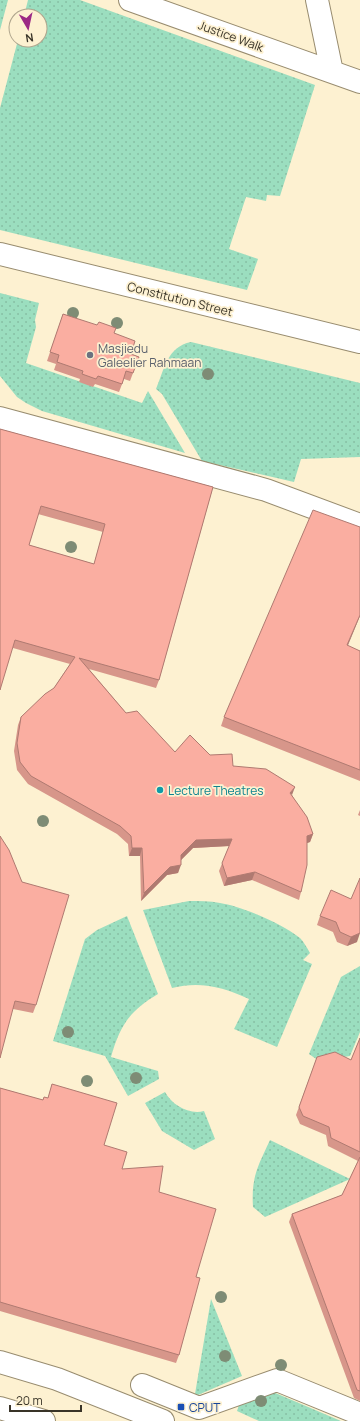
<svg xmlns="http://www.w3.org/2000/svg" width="360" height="1421" font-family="Manrope,sans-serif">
<defs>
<pattern id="grass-dots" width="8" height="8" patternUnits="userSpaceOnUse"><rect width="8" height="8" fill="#9bdebf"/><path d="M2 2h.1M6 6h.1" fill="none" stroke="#86bfa4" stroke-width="1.8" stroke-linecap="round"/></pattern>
</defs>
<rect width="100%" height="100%" fill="#fdf1d1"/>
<!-- grass -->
<path fill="url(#grass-dots)" d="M 0,0 L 8,0 L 0,30 Z
M 28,0 L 80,0 L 315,85 L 280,196 L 267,195 L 266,201 L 246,197 L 229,249 L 258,259 L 247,290 L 0,230 L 0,108 L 18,40 L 40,40 L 40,16 L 24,16 Z
M 0,293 L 39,303 L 35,320 L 36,327 L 26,363 L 142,403 L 148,391 L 185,453 L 42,411 L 26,403 L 17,397 L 0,376 Z
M 191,342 L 360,383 L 360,457 L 301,459 L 294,482 L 202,461 L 162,394 L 156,389 C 165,368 167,347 191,342 Z
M 189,901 C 199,901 210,901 220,903 C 241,906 283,924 300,938 C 304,942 307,948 310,953 L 303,960 L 312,964 L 277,1047 L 234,1029 L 249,999 C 223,987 200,981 172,988 L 143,910 Z
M 127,916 L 158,994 C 129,1011 120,1026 111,1057 L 158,1071 L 159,1079 L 128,1096 L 105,1056 L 53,1041 L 85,939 L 97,930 Z
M 360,966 L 360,1032 L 350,1056 L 319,1061 L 309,1054 L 341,977 Z
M 165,1092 C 172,1105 189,1115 204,1111 L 215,1139 L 194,1150 L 162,1131 L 145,1103 Z
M 270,1140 L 350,1179 L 265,1217 L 253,1207 C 251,1177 258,1166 270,1140 Z
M 211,1299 L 242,1376 L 198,1395 L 195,1394 Z
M 273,1392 L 341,1421 L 259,1421 L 237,1411 L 240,1402 Z"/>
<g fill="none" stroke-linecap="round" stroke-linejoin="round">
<!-- minor casing -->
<g stroke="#988c6f" stroke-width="24">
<path id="minor" d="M 130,0 L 360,82
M 317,0 L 332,72
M 0,254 L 360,342
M 0,418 L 266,490 L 360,525
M 0,1362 L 57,1379 L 163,1421
M 142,1385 L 199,1408 L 277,1380 L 360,1414
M 0,1408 L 44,1421"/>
</g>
<!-- minor -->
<use href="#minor" stroke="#fff" stroke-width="22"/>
</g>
<!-- trees -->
<g fill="#7e8c75">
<circle cx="73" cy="313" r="6"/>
<circle cx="117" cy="323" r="6"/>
<circle cx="208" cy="374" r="6"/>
<circle cx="71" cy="547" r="6"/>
<circle cx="43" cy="821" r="6"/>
<circle cx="68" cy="1032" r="6"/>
<circle cx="136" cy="1078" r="6"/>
<circle cx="87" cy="1081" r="6"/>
<circle cx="221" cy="1297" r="6"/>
<circle cx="225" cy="1356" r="6"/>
<circle cx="281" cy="1365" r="6"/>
<circle cx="261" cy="1401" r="6"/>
</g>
<!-- wall -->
<path fill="#d7968a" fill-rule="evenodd" d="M 63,314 L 114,333 L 131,354 L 139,357 L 130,381 L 124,379 L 119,392 L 95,384 L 93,387 L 79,382 L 80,379 L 54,370 L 56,364 L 47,361 Z
M 0,429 L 213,487 L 159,680 L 156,688 L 89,669 L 126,713 L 175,752 L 210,755 L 292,795 L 313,834 L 310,842 L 307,843 L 301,892 L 299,900 L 252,880 L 224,886 L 219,871 L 229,846 L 193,848 L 181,860 L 178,873 L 167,875 L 141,901 L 140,856 L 129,856 L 128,844 L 117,834 L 28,784 L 17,770 L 14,751 L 18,725 L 21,717 L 54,688 L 70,664 L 13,648 ZM 38,514 L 103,532 L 94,564 L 29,545 Z
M 348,646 L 360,651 L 360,781 L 221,726 L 224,717 Z
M 360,810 L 360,816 L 358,815 Z
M 0,836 L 36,1005 L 33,1013 L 13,1009 Z
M 351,899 L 357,942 L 347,946 L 337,942 L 333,932 L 317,925 L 320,916 Z
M 360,1038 L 360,1401 L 354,1398 L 289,1222 L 292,1214 L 342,1195 L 358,1161 L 328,1146 L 326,1135 L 300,1124 L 296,1115 L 317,1057 L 351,1060 Z
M 52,1084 L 104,1145 L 122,1169 L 159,1192 L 196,1277 L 179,1355 L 176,1363 L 0,1311 L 0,1088 L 42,1100 L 48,1098 Z"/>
<!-- shaded-wall -->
<path fill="#af7a71" d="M 360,615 L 360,616 L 344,655 L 347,645 Z
M 295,787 L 292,795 L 290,793 Z
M 313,834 L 310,842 L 304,844 L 307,836 Z
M 232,839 L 229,846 L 193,848 L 178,863 L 181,855 L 196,840 Z
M 132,848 L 142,848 L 140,856 L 129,856 Z
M 181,865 L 178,873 L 167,875 L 141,901 L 144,893 L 170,867 Z
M 255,872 L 252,880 L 224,886 L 227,878 Z
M 360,933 L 357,942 L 347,946 L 351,937 Z"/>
<!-- building -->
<path fill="#faaea1" stroke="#af7a71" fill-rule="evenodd" d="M 63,314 L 97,325 L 99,322 L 116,328 L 114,333 L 135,341 L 131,354 L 139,357 L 133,373 L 126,371 L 122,384 L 98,376 L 96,379 L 82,374 L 83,371 L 57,362 L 59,355 L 50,352 Z
M 0,429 L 213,487 L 159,680 L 79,658 L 126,713 L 137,711 L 175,752 L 190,735 L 210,755 L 232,754 L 233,766 L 266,769 L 295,787 L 290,793 L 307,817 L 313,834 L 307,836 L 307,865 L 301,892 L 255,872 L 227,878 L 222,863 L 232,839 L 196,840 L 181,855 L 181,865 L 170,867 L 144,893 L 142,848 L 132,848 L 131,836 L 120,826 L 31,776 L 20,762 L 17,743 L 21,717 L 45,694 L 54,688 L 75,657 L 15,640 L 0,690 ZM 41,506 L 105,524 L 94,564 L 29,545 Z
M 313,510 L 360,527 L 360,615 L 347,645 L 360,651 L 360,770 L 224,717 Z
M 0,836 L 9,850 L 22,882 L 69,895 L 36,1005 L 15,1001 L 0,1058 Z
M 360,878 L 360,933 L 351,937 L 340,932 L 336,922 L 320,916 L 331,890 L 351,899 Z
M 360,1038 L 360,1152 L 331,1138 L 329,1127 L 303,1116 L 299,1107 L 317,1057 L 335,1052 L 351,1060 Z
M 52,1084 L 117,1103 L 104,1145 L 127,1152 L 122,1169 L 163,1166 L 159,1192 L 216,1209 L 196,1277 L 200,1278 L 179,1355 L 0,1302 L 0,1088 L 43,1100 L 44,1097 L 48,1098 Z
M 360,1157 L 360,1391 L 357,1390 L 292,1214 L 342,1195 Z"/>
<!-- markers -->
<circle fill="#6b7280" stroke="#fdf1d1" stroke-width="1.5" cx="90" cy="355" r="4"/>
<circle fill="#0f9aa8" stroke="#fdf1d1" stroke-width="1.5" cx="160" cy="790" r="4"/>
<rect fill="#1a4fb4" stroke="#fdf1d1" stroke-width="1.5" x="177" y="1403" width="8" height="8" rx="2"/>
<g text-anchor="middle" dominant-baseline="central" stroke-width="3.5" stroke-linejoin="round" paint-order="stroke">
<!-- street labels -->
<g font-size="12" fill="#393428" stroke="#fdf1d1">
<text transform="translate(231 36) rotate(20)">Justice Walk</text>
<text transform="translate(180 299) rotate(14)">Constitution Street</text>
</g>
<!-- worship labels -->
<g font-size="12" fill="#5b616d" stroke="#fdf1d1" text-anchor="start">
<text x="98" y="348">Masjiedu<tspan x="98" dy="14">Galeelier Rahmaan</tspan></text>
</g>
<!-- culture labels -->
<g font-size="12" fill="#0d838f" stroke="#fdf1d1" text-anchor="start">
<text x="168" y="790">Lecture Theatres</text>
</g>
<!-- transit labels -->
<g font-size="12" fill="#164399" stroke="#fdf1d1" text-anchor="start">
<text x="189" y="1407">CPUT</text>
</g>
</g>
<!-- north arrow -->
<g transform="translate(28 28) rotate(171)"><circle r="19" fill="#fdf1d1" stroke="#afa58d"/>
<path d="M0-3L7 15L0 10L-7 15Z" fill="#9c2985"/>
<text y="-6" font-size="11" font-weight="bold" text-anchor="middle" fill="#393428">N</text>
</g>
<!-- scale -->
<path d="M10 1405v6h71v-6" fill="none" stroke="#393428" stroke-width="2"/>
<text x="16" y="1405" font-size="12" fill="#393428" stroke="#fdf1d1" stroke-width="3" paint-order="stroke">20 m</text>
</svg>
